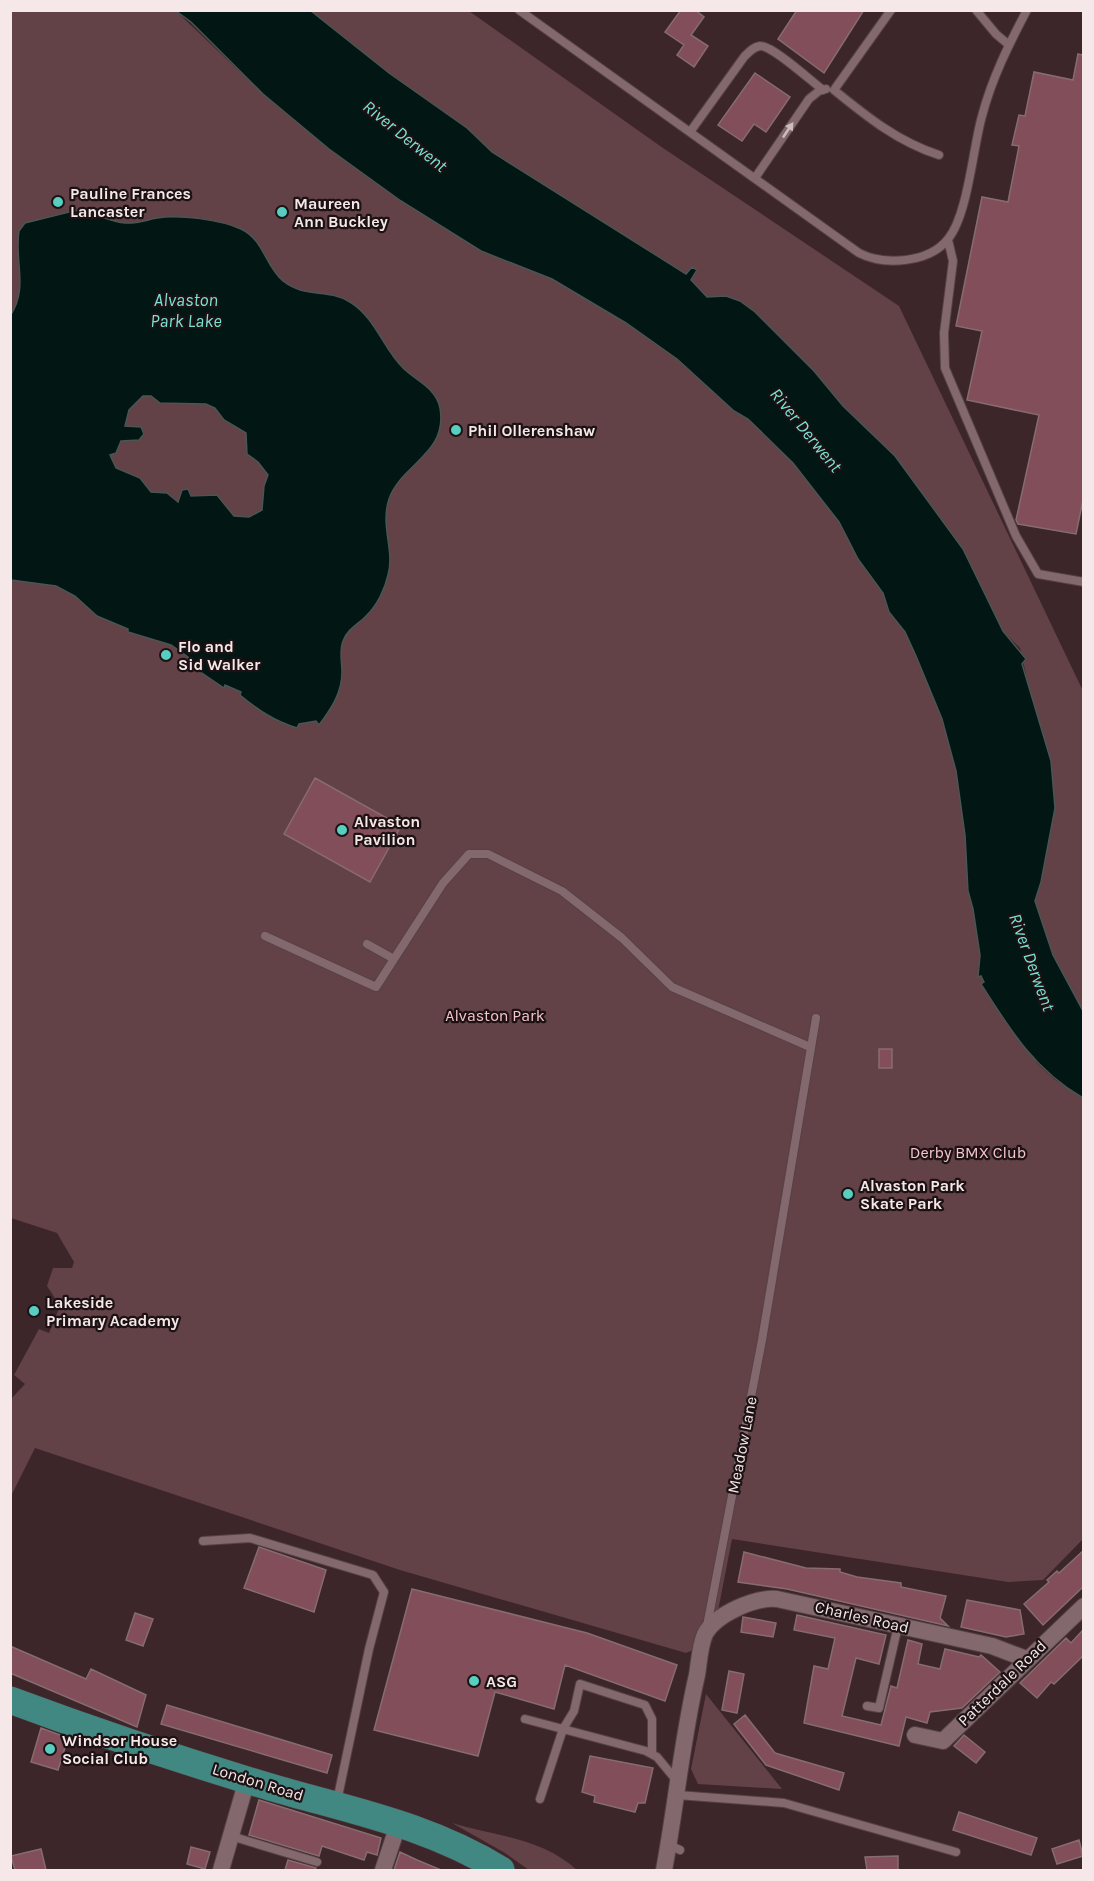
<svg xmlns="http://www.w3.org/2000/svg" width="1094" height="1881" font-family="Karla,sans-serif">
<rect width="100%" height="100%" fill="#3c262a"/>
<!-- green -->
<path fill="#624147" d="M 11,11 L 176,11 L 263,94 L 310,133 L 401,201 L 481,251 L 552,279 L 626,323 L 677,359 L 734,411 L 748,419 L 793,463 L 839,522 L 858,559 L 883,593 L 889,612 L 905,632 L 916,656 L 942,719 L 956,771 L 965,836 L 968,891 L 973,909 L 980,955 L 978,976 L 981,975 L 1037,1063 L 1054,1079 L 1083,1098 L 1083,1539 L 1043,1580 L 1008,1582 L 732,1539 L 712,1642 L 686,1653 L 400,1570 L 35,1448 L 11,1496 L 11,1399 L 25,1384 L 14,1375 L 39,1329 L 49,1333 L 60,1306 L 47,1286 L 53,1268 L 72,1268 L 74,1262 L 57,1233 L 11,1218 Z
M 311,11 L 469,11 L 663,148 L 899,306 L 1083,691 L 1083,1011 L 1053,955 L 1035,901 L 1041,882 L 1055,808 L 1051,761 L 1033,706 L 1020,648 L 1003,631 L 963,549 L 895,456 L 843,406 L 814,371 L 755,312 L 740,301 L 726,296 L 707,297 L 692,284 L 692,267 L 686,274 L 492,152 L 467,128 L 389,73 Z
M 706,1694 L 782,1789 L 698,1784 L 691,1769 Z
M 452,1823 C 495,1836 542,1838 577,1870 L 529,1870 L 505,1853 Z"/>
<!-- water -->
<path fill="#021613" stroke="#4b5553" stroke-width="1.5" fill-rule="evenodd" d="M 176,11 L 311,11 L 389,73 L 467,128 L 492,152 L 686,274 L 692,267 L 697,270 L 691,280 L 707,297 L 726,296 L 740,301 L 755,312 L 814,371 L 843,406 L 895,456 L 963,549 L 1003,631 L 1026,659 L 1022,664 L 1051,761 L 1055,808 L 1041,882 L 1035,901 L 1053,955 L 1083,1011 L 1083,1098 C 1035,1070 1010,1030 981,984 L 984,982 L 981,976 L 978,977 L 980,955 L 973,909 L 968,891 L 965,835 L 956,771 L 942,719 L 916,656 L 905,632 L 889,612 L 883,593 L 858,559 L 839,522 L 793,463 L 748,419 L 734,411 L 677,359 L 626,323 L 552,279 L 481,251 L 401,201 L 329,149 L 263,94 L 191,22 Z
M 73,211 C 92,209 107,222 125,223 C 137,224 146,220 157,218 C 179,214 221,220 241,229 C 264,240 265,266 283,281 C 306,299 327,288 350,302 C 376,318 383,349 404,369 C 417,381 436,388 440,408 C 448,454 401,464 389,499 C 380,526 395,551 388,575 C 385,589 377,605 367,615 C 359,624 347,629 343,641 C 339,651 342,662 342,672 C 342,693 331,709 319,725 L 316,721 L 299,724 L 297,728 C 274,721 258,710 240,695 L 241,692 L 225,685 L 224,688 L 196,669 L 188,657 L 171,645 L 128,632 L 128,629 L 97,616 L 75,596 L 56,586 L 11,580 L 10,316 C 29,288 14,261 19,231 L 25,223 ZM 143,396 L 151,396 L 160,403 L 206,404 L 215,408 L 224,420 L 246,433 L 247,454 L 258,462 L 268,475 L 264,486 L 262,510 L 249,517 L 234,516 L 217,495 L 191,496 L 188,489 L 182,490 L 178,502 L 167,493 L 151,492 L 140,478 L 116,468 L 110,455 L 116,453 L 121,441 L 139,440 L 144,434 L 141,427 L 125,426 L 129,410 Z"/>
<!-- building -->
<path fill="#814e59" stroke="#866c70" stroke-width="1.5" d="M 681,10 L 695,10 L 704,17 L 691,35 L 708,46 L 694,67 L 677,55 L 684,45 L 665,32 Z
M 797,10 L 864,10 L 824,73 L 778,39 Z
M 1078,54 L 1083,55 L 1083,500 L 1076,534 L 1018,524 L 1016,520 L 1039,415 L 967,400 L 982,331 L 956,326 L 982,197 L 1008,202 L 1019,146 L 1012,145 L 1019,115 L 1025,116 L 1034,72 L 1073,80 Z
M 755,73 L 790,97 L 766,132 L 754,124 L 742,141 L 718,125 Z
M 315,778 L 401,826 L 370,882 L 284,834 Z
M 879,1049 L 892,1049 L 892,1068 L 879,1068 Z
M 259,1547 L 326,1570 L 314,1612 L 244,1588 Z
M 1083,1551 L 1083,1587 L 1043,1625 L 1024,1604 L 1049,1582 L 1047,1580 L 1057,1571 L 1059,1573 Z
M 744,1552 L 806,1568 L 840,1569 L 840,1572 L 857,1577 L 901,1583 L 901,1587 L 946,1596 L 940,1618 L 948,1626 L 787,1589 L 738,1582 Z
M 412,1589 L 587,1633 L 677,1665 L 665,1701 L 565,1665 L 554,1709 L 495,1692 L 478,1756 L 374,1730 Z
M 967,1600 L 1020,1610 L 1024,1634 L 1006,1637 L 961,1627 Z
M 135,1613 L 153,1619 L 143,1646 L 126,1640 Z
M 797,1615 L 886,1635 L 879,1664 L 856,1658 L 842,1716 L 881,1725 L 891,1686 L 897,1688 L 908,1640 L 922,1644 L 918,1664 L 940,1669 L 945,1649 L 979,1657 L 981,1655 L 1000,1672 L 962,1708 L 930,1712 L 927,1723 L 906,1717 L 899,1746 L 804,1723 L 814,1666 L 828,1669 L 835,1638 L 794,1630 Z
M 743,1617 L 776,1623 L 773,1637 L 741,1632 Z
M 1083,1630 L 1083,1656 L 1054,1684 L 1051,1682 L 1037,1698 L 1020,1683 L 1066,1638 L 1071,1643 Z
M 10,1646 L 86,1679 L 91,1669 L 146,1695 L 137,1727 L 10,1673 Z
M 729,1671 L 744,1674 L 737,1713 L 722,1710 Z
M 167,1705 L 332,1755 L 327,1773 L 161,1724 Z
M 745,1715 L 775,1753 L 844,1773 L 839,1790 L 766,1765 L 734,1724 Z
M 41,1728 L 68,1738 L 58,1770 L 31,1762 Z
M 964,1735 L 985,1752 L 976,1763 L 954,1746 Z
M 590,1756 L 653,1768 L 645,1803 L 638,1803 L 635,1812 L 594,1802 L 595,1796 L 582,1792 Z
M 259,1800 L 381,1838 L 377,1855 L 367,1852 L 364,1860 L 322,1846 L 319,1856 L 249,1835 Z
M 959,1812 L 1037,1838 L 1031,1855 L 953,1830 Z
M 1079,1840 L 1083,1856 L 1057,1864 L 1052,1849 Z
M 191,1847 L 210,1852 L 205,1869 L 187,1864 Z
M 41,1849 L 46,1870 L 15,1870 L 11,1856 Z
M 400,1852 L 417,1860 L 441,1870 L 394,1870 Z
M 898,1856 L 898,1870 L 867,1870 L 865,1857 Z
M 288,1860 L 316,1868 L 315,1870 L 285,1870 Z"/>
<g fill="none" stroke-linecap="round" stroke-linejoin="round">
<!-- lane casing -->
<g stroke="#554246" stroke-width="10">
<path id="lane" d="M 519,10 L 859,253 C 885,266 929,263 948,239 C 968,215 973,147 982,116 C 992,78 1009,44 1027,10
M 891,10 L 834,90 C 866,116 898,142 939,155
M 976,10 L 996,34 L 1009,45
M 690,132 L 744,57 C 749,52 753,47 760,46 C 772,45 811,81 823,90
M 755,178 L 809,99 L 819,91 L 826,89
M 948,240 L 953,261 L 944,333 L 945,368 L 1016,536 L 1038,574 L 1084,582
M 265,936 L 376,987 L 443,883 L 469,854 L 488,854 L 562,891 L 622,938 L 672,987 L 810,1047
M 367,944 L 394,959
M 203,1541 L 250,1538 L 373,1575 L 384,1592 L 369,1649 L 337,1801
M 707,1626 L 762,1340 L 816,1018
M 867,1706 L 879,1708 L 898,1626
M 525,1719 L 646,1751 L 657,1757 L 677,1781
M 677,1795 L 784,1803 L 956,1852
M 540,1799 L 563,1729 L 574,1711 L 580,1684 L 645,1705 L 652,1719 L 652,1754
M 231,1836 L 317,1862
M 669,1845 L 680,1850"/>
</g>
<!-- street casing -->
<g stroke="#554246" stroke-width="18">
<path id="street" d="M 915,1735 L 943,1741 L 1084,1606
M 221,1870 L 247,1780
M 383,1870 L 399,1822
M 664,1870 C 676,1806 682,1739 697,1675 C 699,1663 700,1645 705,1634 C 716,1614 755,1597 777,1599 L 992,1646 L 1026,1659"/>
</g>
<!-- primary casing -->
<g stroke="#554246" stroke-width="28">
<path id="primary" d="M 10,1700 C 96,1732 183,1761 270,1787 C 352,1811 428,1825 501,1870"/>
</g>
<!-- lane -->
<use href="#lane" stroke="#83696e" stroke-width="8"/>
<!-- street -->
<use href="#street" stroke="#83696e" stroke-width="16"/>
<!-- primary -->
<use href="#primary" stroke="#428882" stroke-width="27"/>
</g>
<!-- one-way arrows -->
<defs><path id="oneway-solid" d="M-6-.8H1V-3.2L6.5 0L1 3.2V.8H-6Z" transform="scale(1.5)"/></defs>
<use fill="#cebbbe" href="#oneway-solid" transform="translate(788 130) rotate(-56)"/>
<!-- markers -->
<g fill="#58cec0" stroke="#1c1214" stroke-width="2">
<circle cx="58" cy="202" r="6"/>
<circle cx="282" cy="212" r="6"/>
<circle cx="456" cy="430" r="6"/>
<circle cx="166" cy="655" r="6"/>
<circle cx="342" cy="830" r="6"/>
<circle cx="848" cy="1194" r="6"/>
<circle cx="34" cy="1311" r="6"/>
<circle cx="474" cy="1681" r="6"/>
<circle cx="50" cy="1749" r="6"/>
</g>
<g text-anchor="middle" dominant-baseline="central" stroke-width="4.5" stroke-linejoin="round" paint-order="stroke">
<!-- poi labels -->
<g font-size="16" font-weight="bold" fill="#f6e7e9" stroke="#1c1214" text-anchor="start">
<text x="70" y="193">Pauline Frances<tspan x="70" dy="18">Lancaster</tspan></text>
<text x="294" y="203">Maureen<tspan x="294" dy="18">Ann Buckley</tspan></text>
<text x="468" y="430">Phil Ollerenshaw</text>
<text x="178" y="646">Flo and<tspan x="178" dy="18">Sid Walker</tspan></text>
<text x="354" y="821">Alvaston<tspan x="354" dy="18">Pavilion</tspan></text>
<text x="860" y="1185">Alvaston Park<tspan x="860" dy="18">Skate Park</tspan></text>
<text x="46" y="1302">Lakeside<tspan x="46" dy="18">Primary Academy</tspan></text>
<text x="486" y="1681">ASG</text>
<text x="62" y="1740">Windsor House<tspan x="62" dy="18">Social Club</tspan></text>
</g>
<!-- park labels -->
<g font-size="16" fill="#f7c3cd" stroke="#1c1214">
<text x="495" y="1015">Alvaston Park</text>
<text x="968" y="1152">Derby BMX Club</text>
</g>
<!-- street labels -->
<g font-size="16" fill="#f6e7e9" stroke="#1c1214">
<text transform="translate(742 1445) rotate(-79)">Meadow Lane</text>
<text transform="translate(862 1617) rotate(13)">Charles Road</text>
<text transform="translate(1002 1683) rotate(-44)">Patterdale Road</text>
<text transform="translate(258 1782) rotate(17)">London Road</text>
</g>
<!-- water labels -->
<g font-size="18" font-style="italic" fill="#79e3d5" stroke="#1c1214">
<text transform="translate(405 136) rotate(39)">River Derwent</text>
<text x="186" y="300">Alvaston<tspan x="186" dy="21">Park Lake</tspan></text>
<text transform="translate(806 430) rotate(51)">River Derwent</text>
<text transform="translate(1032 962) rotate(70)">River Derwent</text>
</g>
</g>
<!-- border -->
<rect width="1094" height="1881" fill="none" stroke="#f6e7e9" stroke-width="24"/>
</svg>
